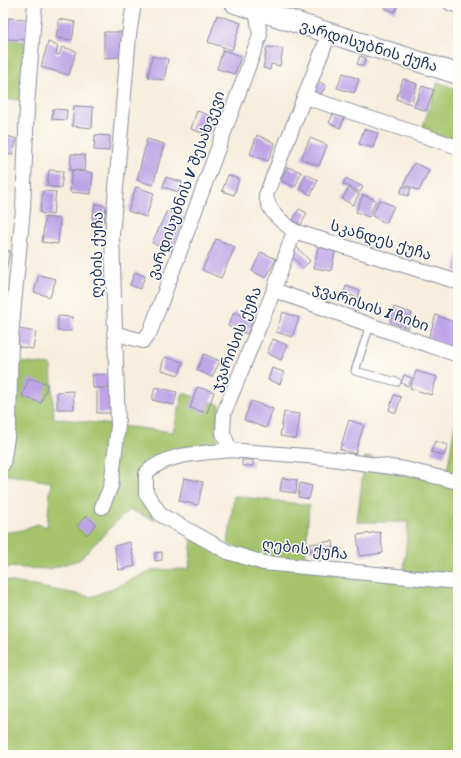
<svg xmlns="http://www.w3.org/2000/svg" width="461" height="758" font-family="Sriracha,'Noto Sans Georgian',sans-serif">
<rect width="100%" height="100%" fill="#fdfcf7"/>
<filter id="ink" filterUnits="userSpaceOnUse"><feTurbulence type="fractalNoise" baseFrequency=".025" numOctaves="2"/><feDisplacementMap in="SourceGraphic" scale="8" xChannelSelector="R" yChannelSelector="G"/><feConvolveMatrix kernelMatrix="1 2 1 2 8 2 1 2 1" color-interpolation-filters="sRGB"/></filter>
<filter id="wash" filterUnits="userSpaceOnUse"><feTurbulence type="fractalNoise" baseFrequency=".012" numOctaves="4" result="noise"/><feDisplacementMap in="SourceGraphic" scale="16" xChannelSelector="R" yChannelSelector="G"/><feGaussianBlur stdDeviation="0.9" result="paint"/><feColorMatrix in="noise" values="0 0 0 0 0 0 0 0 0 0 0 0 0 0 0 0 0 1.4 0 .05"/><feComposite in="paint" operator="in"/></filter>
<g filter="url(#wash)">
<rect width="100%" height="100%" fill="#f7eedd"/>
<!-- green -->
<path fill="#a4c36b" stroke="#607964" d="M 3,39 L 25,42 L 22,100 L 3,99 Z
M 438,82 L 458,90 L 458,143 L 422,129 Z
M 15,362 L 51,365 L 54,418 L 173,432 L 183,393 L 220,405 L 216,429 L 218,447 L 153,456 L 141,467 L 139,488 L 155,520 L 130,510 L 118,520 L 79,560 L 49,569 L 3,567 L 4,533 L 22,530 L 37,524 L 47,527 L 51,482 L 3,474 L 3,379 L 15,378 Z
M 455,424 L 458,425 L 458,575 L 404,571 L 408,522 L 357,522 L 365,457 L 415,463 L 447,472 Z
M 234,496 L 309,505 L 305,562 L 263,558 L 228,544 Z
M 192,538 L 223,553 L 458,587 L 458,755 L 3,755 L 3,580 L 92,597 L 153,570 L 189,569 Z"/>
<g id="blocks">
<!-- building -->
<path fill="#bea4e6" d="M 385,3 L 399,3 L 395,12 L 383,7 Z
M 217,15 L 241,23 L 232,50 L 208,42 Z
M 8,18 L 27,19 L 26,40 L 7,39 Z
M 59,19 L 75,22 L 72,40 L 56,38 Z
M 104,32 L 122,32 L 122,57 L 104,58 Z
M 48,42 L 58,46 L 56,54 L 59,55 L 62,47 L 76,51 L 69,75 L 41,67 Z
M 267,47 L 283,49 L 280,66 L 271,64 L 270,70 L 263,68 Z
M 223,50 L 241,56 L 235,74 L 217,69 Z
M 152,56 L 168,59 L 164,80 L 148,77 Z
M 360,56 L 366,58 L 363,66 L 357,64 Z
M 343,73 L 359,79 L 354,93 L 337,88 Z
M 403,79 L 417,84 L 411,104 L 396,99 Z
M 318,81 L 326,86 L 321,94 L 313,89 Z
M 422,86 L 434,90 L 426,111 L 414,107 Z
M 74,106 L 93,107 L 92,128 L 72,126 Z
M 53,109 L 67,110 L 66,120 L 52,119 Z
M 197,111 L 214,117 L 208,135 L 191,129 Z
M 333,114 L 344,118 L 340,128 L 329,123 Z
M 364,129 L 378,133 L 373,148 L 359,144 Z
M 3,135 L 17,139 L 12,155 L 3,152 Z
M 95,135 L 110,136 L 109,151 L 94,150 Z
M 257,135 L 275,143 L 268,161 L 250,154 Z
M 310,138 L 327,145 L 319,166 L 301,159 Z
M 147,139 L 164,144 L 153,185 L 137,180 Z
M 71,154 L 85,155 L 84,171 L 70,170 Z
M 414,163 L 429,170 L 419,191 L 404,184 Z
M 287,167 L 301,172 L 295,187 L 281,181 Z
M 49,170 L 63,171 L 61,188 L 47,186 Z
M 72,170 L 93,173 L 91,194 L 70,192 Z
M 306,174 L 318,180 L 311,195 L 300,189 Z
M 228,175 L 239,179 L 234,195 L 222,191 Z
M 166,177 L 182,182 L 179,192 L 163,187 Z
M 346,178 L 363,187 L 360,192 L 343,184 Z
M 403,186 L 411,189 L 408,196 L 400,193 Z
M 136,187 L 154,193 L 146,217 L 128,211 Z
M 349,188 L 359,194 L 353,205 L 342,199 Z
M 43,191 L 56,192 L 53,215 L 40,213 Z
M 363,195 L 376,200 L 369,217 L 356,212 Z
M 379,200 L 394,206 L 386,223 L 372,216 Z
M 95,204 L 106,206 L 104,222 L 92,221 Z
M 299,209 L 307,213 L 301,225 L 293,220 Z
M 167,211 L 186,219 L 171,252 L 152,243 Z
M 45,217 L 60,219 L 58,244 L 42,242 Z
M 216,239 L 235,247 L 221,278 L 202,270 Z
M 319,243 L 336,247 L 331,271 L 314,268 Z
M 296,246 L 310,261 L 303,268 L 291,255 Z
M 3,249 L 10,251 L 6,271 L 3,271 Z
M 261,252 L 276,259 L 266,278 L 252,271 Z
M 457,255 L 458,255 L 458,271 L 454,271 Z
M 135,272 L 145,276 L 140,289 L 130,285 Z
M 39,275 L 56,279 L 50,297 L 34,292 Z
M 346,286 L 360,291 L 358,298 L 344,293 Z
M 394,307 L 412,313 L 408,328 L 390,322 Z
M 234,312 L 253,320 L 247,334 L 228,326 Z
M 283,312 L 299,318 L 292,337 L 276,332 Z
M 436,315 L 458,324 L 458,330 L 451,348 L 428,339 Z
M 58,316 L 73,317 L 72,331 L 58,331 Z
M 19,329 L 36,332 L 33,349 L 16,346 Z
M 273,339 L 287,345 L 281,360 L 267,353 Z
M 204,354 L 220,361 L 212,377 L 197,370 Z
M 164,357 L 183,362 L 179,375 L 161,370 Z
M 272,368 L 284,372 L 280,384 L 268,380 Z
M 416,371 L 437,377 L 431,395 L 410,388 Z
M 111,374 L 112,387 L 93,388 L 92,375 Z
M 404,375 L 412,378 L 408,386 L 401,383 Z
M 29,378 L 48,384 L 41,403 L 22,396 Z
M 155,387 L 177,392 L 174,405 L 152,400 Z
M 197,387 L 214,392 L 207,413 L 190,408 Z
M 97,388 L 111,388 L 111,413 L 97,413 Z
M 73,391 L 74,409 L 57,409 L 57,392 Z
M 394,395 L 401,397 L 396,413 L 389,410 Z
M 251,401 L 273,409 L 266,428 L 244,420 Z
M 284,412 L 300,414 L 296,439 L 280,436 Z
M 349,420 L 364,425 L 355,454 L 340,449 Z
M 435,441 L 448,445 L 444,456 L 431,452 Z
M 242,460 L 253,460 L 253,466 L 242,466 Z
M 184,478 L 203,482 L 198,505 L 179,501 Z
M 282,478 L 297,480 L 296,493 L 280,491 Z
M 300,483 L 312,486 L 309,499 L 298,497 Z
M 86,516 L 96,524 L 87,535 L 77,526 Z
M 380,532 L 383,553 L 360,556 L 357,535 Z
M 333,541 L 334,548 L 310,551 L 309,544 Z
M 130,542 L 135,566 L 119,570 L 114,546 Z
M 162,552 L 162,560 L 155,561 L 155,553 Z"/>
</g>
</g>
<g filter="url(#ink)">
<use href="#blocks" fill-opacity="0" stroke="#898e9e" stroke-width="1"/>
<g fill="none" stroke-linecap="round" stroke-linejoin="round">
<!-- lane casing -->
<g stroke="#898e9e" stroke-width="9">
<path id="lane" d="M 370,325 L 355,371 L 397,382"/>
</g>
<!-- street casing -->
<g stroke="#898e9e" stroke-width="16">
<path id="street" d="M 450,3 L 458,6
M 329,34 L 266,195 C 269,213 280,220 294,231 L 274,290 L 224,413 L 223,433 L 230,450 L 318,457 L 405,469 L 458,482
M 305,97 L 458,147
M 294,231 L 458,282
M 274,290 L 370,325 L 458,355
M 114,333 L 143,341 L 150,332 L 260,35 L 256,10
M 230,450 C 202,454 168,452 146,473 L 146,493 L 161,515 L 228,552 L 264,563 L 458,582
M 3,464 L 9,424 L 11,336 L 23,209 L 27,106 L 35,3
M 102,507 L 111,486 L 118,426 L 112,235 L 129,35 L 134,3"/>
</g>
<!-- secondary casing -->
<g stroke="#898e9e" stroke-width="22">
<path id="secondary" d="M 235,3 L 458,74"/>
</g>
<!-- lane -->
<use href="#lane" stroke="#fff" stroke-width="7"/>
<!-- street -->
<use href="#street" stroke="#fff" stroke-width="14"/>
<!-- secondary -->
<use href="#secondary" stroke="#fff" stroke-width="20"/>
</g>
</g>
<g text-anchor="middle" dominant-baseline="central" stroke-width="3" stroke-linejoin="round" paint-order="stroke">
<!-- street labels -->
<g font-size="15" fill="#1b2f5e" stroke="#fdfcf7">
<text transform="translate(369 46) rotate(17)">ვარდისუბნის ქუჩა</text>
<text transform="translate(186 185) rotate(-70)">ვარდისუბნის V შესახვევი</text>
<text transform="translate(381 240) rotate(17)">სკანდეს ქუჩა</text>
<text transform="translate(97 255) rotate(-89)">ღების ქუჩა</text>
<text transform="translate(371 307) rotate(19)">ჯვარისის I ჩიხი</text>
<text transform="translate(236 339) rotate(-68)">ჯვარისის ქუჩა</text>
<text transform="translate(305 549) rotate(7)">ღების ქუჩა</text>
</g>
</g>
<!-- margin -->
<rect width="461" height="758" fill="none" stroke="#fdfcf7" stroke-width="16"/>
</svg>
